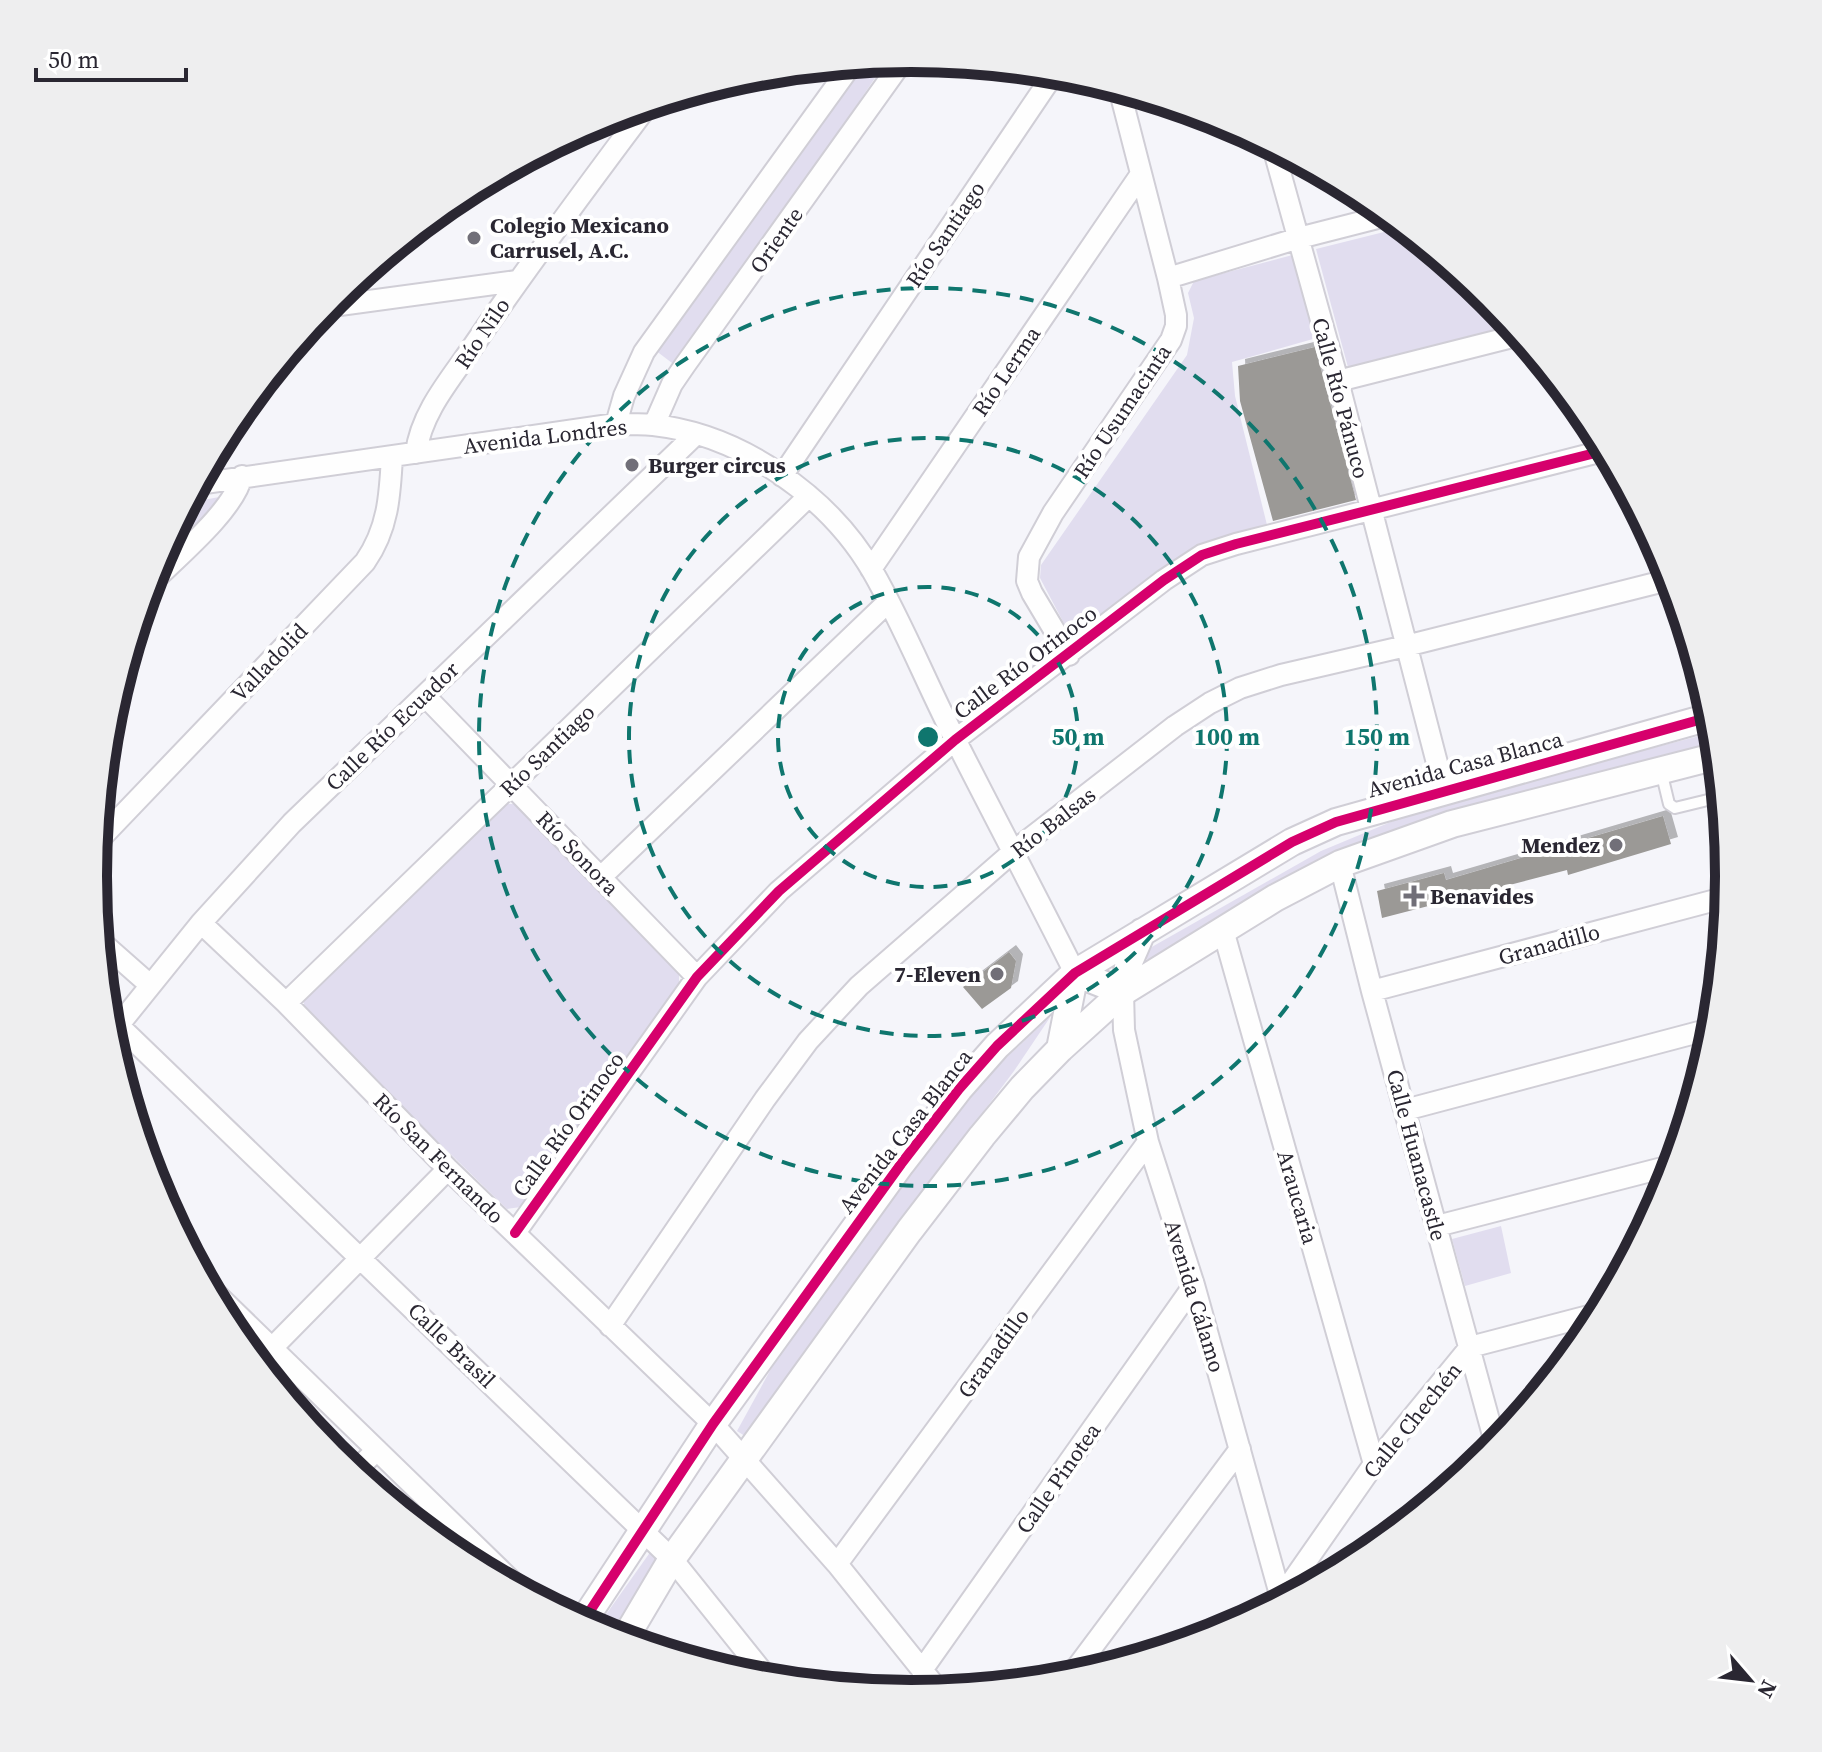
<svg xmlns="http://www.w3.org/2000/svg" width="1822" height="1752" font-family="'Source Serif 4',serif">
<defs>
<filter id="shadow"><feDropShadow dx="7" dy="-7" stdDeviation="0" flood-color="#0004"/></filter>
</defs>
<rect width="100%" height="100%" fill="#f5f5fa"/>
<!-- green -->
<path fill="#e1ddef" d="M 887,60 L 723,305 L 672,363 L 651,347 L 859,63 Z
M 1404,227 L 1490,298 L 1515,329 L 1349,371 L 1316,249 Z
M 1300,253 L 1320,337 L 1232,362 L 1235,396 L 1268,529 L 1193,549 L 1080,635 L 1069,633 L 1040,578 L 1041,565 L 1187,355 L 1194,318 L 1188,293 L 1194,281 Z
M 230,495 L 154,567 L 187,503 Z
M 1715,732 L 1716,745 L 1427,821 L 1152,962 L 1145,958 L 1150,948 L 1321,851 L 1434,804 Z
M 504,804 L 516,804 L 679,972 L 679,984 L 521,1207 L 507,1209 L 305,1012 L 303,996 Z
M 1051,1016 L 1014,1071 L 905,1216 L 748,1438 L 737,1431 L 783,1347 L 979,1083 Z
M 1501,1226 L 1511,1273 L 1465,1286 L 1452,1239 Z
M 651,1551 L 664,1564 L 613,1636 L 595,1630 Z"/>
<!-- building -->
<path fill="#9b9996" filter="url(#shadow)" d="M 1315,347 L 1356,500 L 1273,521 L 1240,401 L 1238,366 Z
M 1663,816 L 1671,844 L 1568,875 L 1567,870 L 1382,918 L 1377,891 L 1444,873 L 1446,880 Z
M 1009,952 L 1016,961 L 1011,988 L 982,1009 L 963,987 Z"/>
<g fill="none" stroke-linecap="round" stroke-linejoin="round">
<!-- service casing -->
<g stroke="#d0ced6" stroke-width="14">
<path id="service" d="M 1661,771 L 1669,804 L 1675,808 L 1716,798 L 1719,795 L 1711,760"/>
</g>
<!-- minor casing -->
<g stroke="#d0ced6" stroke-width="24">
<path id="minor" d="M 1273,147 L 1338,381 L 1444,790
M 1168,278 L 1299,238 L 1389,215
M 325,307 L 517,281
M 1338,381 L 1520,335
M 616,424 L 624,396 L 644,352 L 852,64
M 654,425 L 672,384 L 685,365 L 904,59
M 416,453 C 421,411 454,375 476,342 C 531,261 590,183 648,105
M 782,476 L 1055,72
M 198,484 L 616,424 C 628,424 641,424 653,425 C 740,434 829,496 873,572 C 904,626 927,685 956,741 C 995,818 1036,895 1075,973
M 871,569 L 1141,174
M 148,586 C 175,559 234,511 242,476
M 1069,655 L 1032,593 L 1027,581 L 1029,557 L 1053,513 L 1171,340 L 1176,326 L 1176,315 L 1168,278 L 1119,88
M 425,696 L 697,977
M 96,843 L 365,562 C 388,529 390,496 392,456
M 1340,864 L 1372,991 L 1496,1446
M 602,876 L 888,602
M 201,923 L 286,1003 L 448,1169 L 713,1424 L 837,1564 L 939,1691
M 1223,930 L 1374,1464
M 99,940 L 150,985
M 1372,991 L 1727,897
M 1123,992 L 1124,1030 L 1148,1142 L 1194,1285 L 1281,1598
M 286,1003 L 809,496
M 118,1025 L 672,1559 L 769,1680
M 109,1037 L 201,923 L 292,823 L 696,434
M 1405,1110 L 1714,1028
M 1437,1226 L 1674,1165
M 515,1233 L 697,977 L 779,891 L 955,740 L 1164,580 L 1202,555 L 1236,544 L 1607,450
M 206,1284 L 522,1591
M 610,1326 L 765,1099 L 808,1041 L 859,986 L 1014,851 L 1175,726 L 1210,703 L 1240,688 L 1281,675 L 1406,646 L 1672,579
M 272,1348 L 448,1169
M 354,1472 L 377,1450
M 837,1564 L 1148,1142
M 1277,1603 L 1374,1464 L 1470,1347 L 1600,1313
M 922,1670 L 1194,1285
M 1069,1678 L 1240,1449"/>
</g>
<!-- tertiary casing -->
<g stroke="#d0ced6" stroke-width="30">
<path id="tertiary" d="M 1075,973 L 1123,992 L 1129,962 L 1142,932
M 1060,1049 L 1075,973
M 582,1623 L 713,1424 L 901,1164 L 959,1089 L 997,1046 L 1075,973 L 1292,842 L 1336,822 L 1713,716
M 624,1640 L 672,1559 L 909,1231 L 982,1136 L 1022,1088 L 1060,1049 L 1123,992 L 1275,898 L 1340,864 L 1452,824 L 1717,756"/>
</g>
<!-- service -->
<use href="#service" stroke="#fefefe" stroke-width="10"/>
<!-- minor -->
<use href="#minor" stroke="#fefefe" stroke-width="20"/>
<!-- tertiary -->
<use href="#tertiary" stroke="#fefefe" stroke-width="26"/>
<!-- cycleway casing -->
<g stroke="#fff" stroke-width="15">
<path id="cycleway" d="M 515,1233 L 697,977 L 779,891 L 955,740 L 1164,580 L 1202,555 L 1236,544 L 1607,450
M 582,1623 L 713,1424 L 901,1164 L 959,1089 L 997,1046 L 1075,973 L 1292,842 L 1336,822 L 1713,716"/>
</g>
<!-- cycleway -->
<use href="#cycleway" stroke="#d6006c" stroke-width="10"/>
</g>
<!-- distance rings -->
<g fill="none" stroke="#0f766e" stroke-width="4" stroke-dasharray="14 10">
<circle cx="928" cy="737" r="150"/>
<circle cx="928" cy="737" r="299"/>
<circle cx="928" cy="737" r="449"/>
</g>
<!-- markers -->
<g fill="#716f78" stroke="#fff" stroke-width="3">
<circle cx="474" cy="238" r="8"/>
<circle cx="632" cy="465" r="8"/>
<circle cx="1616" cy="845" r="8"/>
<path d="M1410 884h8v8h8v8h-8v8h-8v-8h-8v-8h8z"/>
<circle cx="997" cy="974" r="8"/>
</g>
<g text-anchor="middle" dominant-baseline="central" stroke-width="8" stroke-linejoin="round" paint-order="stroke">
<!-- poi labels -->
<g font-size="22" font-weight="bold" fill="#2a2732" stroke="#fff" text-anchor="start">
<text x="490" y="225">Colegio Mexicano<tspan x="490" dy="25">Carrusel, A.C.</tspan></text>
<text x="648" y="465">Burger circus</text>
<text x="1600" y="845" text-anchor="end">Mendez</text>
<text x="1430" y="896">Benavides</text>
<text x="981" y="974" text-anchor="end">7-Eleven</text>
</g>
<!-- street labels -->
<g font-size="22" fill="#2a2732" stroke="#fff">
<text transform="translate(945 234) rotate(-56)">Río Santiago</text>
<text transform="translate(776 240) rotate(-55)">Oriente</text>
<text transform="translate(482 333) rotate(-56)">Río Nilo</text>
<text transform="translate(1006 371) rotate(-56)">Río Lerma</text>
<text transform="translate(1341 398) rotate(75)">Calle Río Pánuco</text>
<text transform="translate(1122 411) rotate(-56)">Río Usumacinta</text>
<text transform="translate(545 436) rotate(-7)">Avenida Londres</text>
<text transform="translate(269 662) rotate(-46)">Valladolid</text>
<text transform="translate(1025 662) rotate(-37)">Calle Río Orinoco</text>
<text transform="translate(392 726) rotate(-44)">Calle Río Ecuador</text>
<text transform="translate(547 750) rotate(-44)">Río Santiago</text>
<text transform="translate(1465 764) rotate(-15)">Avenida Casa Blanca</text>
<text transform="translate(1053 822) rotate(-38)">Río Balsas</text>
<text transform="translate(578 853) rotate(46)">Río Sonora</text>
<text transform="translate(1549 944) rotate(-15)">Granadillo</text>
<text transform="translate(568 1124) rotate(-54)">Calle Río Orinoco</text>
<text transform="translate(905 1131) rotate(-52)">Avenida Casa Blanca</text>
<text transform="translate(1417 1155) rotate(75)">Calle Huanacastle</text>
<text transform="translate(439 1158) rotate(45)">Río San Fernando</text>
<text transform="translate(1298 1197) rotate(74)">Araucaria</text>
<text transform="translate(1195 1296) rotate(73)">Avenida Cálamo</text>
<text transform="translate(452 1345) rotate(44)">Calle Brasil</text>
<text transform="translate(993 1353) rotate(-54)">Granadillo</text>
<text transform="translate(1412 1420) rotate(-51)">Calle Chechén</text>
<text transform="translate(1058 1478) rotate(-55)">Calle Pinotea</text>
</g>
</g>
<!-- crop -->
<path d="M0 0H1822V1752H0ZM107 876a804 804 0 1 1 1608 0a804 804 0 1 1-1608 0Z" fill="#eeeeef" fill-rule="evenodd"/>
<path fill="none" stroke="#2a2732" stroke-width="10" d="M107 876a804 804 0 1 1 1608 0a804 804 0 1 1-1608 0Z"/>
<circle cx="928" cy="737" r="12" fill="#0f766e" stroke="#fff" stroke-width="4"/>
<g font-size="24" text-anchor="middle" font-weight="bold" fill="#0f766e" stroke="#fff" stroke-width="8" stroke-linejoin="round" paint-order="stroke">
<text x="1078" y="745">50 m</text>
<text x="1227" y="745">100 m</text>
<text x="1377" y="745">150 m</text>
</g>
<!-- north arrow -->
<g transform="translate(1750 1680) rotate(118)" stroke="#ffffff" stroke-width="6" paint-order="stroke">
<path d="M0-6L14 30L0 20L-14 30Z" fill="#2a2732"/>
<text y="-12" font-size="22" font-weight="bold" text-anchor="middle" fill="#2a2732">N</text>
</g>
<!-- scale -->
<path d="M36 68v12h150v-12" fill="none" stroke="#2a2732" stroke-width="4"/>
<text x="48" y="68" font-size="24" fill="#2a2732" stroke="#ffffff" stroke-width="6" paint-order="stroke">50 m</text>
</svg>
